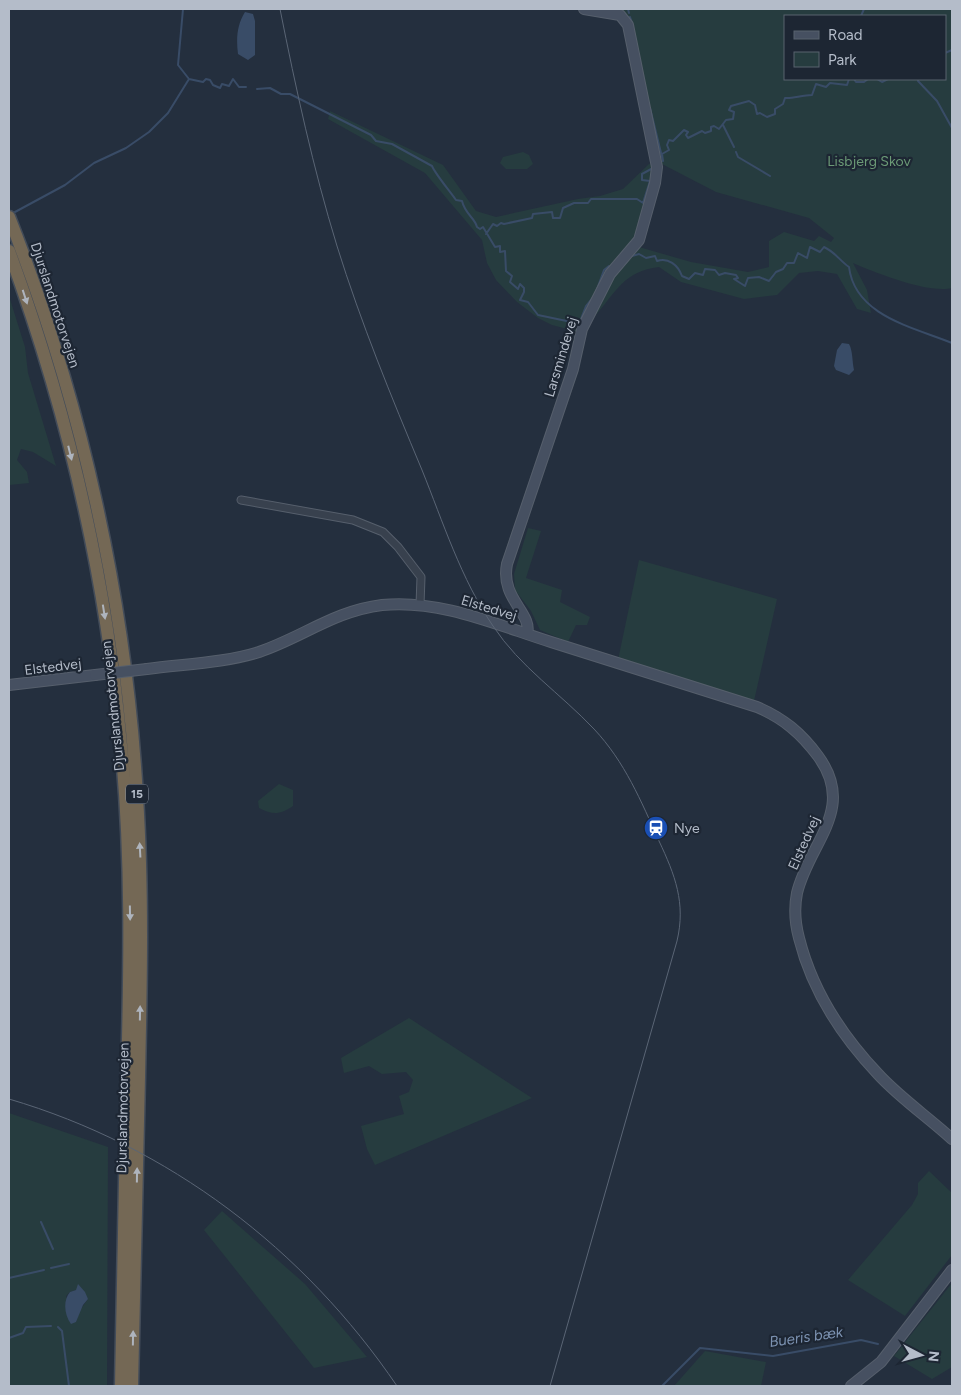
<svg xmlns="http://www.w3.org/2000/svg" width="961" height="1395" font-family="Figtree,sans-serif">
<rect width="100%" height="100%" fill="#242f3e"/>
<!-- green -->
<path fill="#263c3f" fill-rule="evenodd" d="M 613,9 L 952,9 L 952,288 C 929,294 876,273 853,263 L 867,290 L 871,313 L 857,309 L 837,274 L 818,271 L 799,273 L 777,295 L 744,299 L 681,282 L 659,267 C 624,271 616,292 595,316 L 591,314 L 606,286 L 639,247 L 691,262 L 748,272 L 769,267 L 769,241 L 784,232 L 814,241 L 819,236 L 831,242 L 834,238 L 809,218 L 716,192 L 660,163 L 631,23 L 623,10 ZM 785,16 L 945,16 L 945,79 L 785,79 Z
M 330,111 L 443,165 L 476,211 L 496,217 L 578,199 L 600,196 L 623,189 L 649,164 L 655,165 L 636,239 L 579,332 L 552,325 L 538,318 L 517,302 L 496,280 L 487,263 L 482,240 L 425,173 L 328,119 Z
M 523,152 L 529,155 L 533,164 L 527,169 L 506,169 L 500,163 L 503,157 Z
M 9,296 L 25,347 L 28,373 L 56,466 L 33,452 L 21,449 L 17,460 L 27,472 L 29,483 L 9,485 Z
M 528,528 L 541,531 L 526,578 L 562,590 L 560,602 L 590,617 L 587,625 L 576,625 L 568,642 L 540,630 L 531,611 L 515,590 L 514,574 Z
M 639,560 L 777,599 L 754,701 L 618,660 Z
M 279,784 L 293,790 L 293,806 C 280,815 273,815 259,808 L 258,801 Z
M 409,1018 L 532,1098 L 375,1165 L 367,1149 L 361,1126 L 404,1114 L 399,1096 L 409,1092 L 413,1080 L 406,1072 L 382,1074 L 369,1066 L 344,1073 L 341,1058 Z
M 9,1113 L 108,1147 L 107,1386 L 9,1386 ZM 76,1290 L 88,1299 L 80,1310 L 76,1322 L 66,1296 L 70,1292 Z
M 929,1171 L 952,1193 L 952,1255 L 905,1316 L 848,1280 L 912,1205 L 918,1194 L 918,1183 Z
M 222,1211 L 305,1284 L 367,1357 L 314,1368 L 204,1230 Z
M 952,1283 L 952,1367 L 932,1379 L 894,1356 Z
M 705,1351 L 766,1362 L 761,1386 L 674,1386 Z"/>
<!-- water -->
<path fill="#394c67" d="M 245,12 L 253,14 L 255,21 L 255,55 L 248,60 L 238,54 C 236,38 237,25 245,12 Z
M 842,343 L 849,344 C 853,351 852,362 854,370 L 849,375 L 836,370 L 834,366 L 837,350 Z
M 78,1284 L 85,1292 L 88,1299 L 83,1305 L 76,1322 L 71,1324 C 64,1315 63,1300 70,1292 L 76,1290 Z"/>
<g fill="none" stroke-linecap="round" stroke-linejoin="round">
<!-- stream -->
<path stroke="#394c67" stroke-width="2" d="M 183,9 L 178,65 L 189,79
M 628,9 L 629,13
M 861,16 L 864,9
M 630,17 L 632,23
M 945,53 L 952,50
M 854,79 L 856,82 L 864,82 L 868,79
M 877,79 L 882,82 L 888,79
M 918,79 L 918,81 L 937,101 L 952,128
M 257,89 L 270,88 L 281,94 L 290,94 L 371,135 L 376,141 L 392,144 L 432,166 C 436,175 449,190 456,200 L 462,201 C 465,214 475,218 477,227 L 480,229 L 483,227 L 495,247 L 500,246 L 500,252 L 505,251 L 506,271 L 512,276 L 510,282 L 518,289 L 520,284 L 524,288 L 524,292 L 520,300 L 528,302 L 538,315 L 581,324
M 650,108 L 663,161
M 723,125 L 734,147
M 736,152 L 738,157 L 770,176
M 663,161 L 662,154 L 669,150 L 667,145 L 669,140 L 673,141 L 684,130 L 688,132 L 686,135 L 688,138 L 702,131 L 705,133 L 711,131 L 711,127 L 714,126 L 719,129 L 726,120 L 733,119 L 734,112 L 729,110 L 731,106 L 749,101 L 755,105 L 757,114 L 760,113 L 767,117 L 775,114 L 775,109 L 783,104 L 785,98 C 792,99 802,95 812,95 L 816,84 L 826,87 L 830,83 L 847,85 L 849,79
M 15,212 L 65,185 L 94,163 L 126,148 L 149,132 L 168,113 L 189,79 L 203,82 L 206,79 L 210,80 L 213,85 L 220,88 L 222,84 L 229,86 L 233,79 L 239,87 L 246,87
M 486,234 L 493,224 L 497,226 L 501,223 L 504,224 L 532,218 L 533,214 L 552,212 L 553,218 L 560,218 L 563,208 L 574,203 L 588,203 L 591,199 L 637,199 L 643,203 L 650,181 L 642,180 L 642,174 L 653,168
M 632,256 L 639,254 L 646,258 L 655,256 L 657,261 C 668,257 678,265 682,276 L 689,279 L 695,273 L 703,275 L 705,269 L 715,270 L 719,275 L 725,273 L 736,275 L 738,278 L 734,279 L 745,286 L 748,278 L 759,277 L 769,281 L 776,272 L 783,269 L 787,263 L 794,263 L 798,253 L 807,258 L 810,247 L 820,252 L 824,247 C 835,252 839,260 849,267 C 855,316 913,327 952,343
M 596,292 L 604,270 L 609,266
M 579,324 L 586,306 L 594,296
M 41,1222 L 53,1249
M 51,1268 L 69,1264
M 9,1278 L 44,1270
M 58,1327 L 62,1331 L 69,1386
M 9,1338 L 23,1333 L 26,1327 L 51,1326
M 662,1386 L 700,1348 L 773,1356 L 861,1340 L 878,1344"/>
<!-- street casing -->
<g stroke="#565f6c" stroke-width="9">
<path id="street" d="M 241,500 L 353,520 L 383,532 L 398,547 L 421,577 L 420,605"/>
</g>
<!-- secondary casing -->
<g stroke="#565f6c" stroke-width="12">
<path id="secondary" d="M 527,634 C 533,613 500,599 507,564 L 573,369 L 582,329 L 610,274 L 639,240 L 655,183 L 657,167 L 628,25 L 620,15 L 584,9
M 147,669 C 183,664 224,663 259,652 C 303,637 334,611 382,605 C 440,599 497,625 551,642 C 620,664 688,685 757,707 C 783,718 801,733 818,756 C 857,809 809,843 797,893 C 794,908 795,923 799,938 C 812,990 842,1036 878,1074 C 900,1098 928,1117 952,1139
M 9,685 L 95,675
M 851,1386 L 881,1362 L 952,1270"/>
</g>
<!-- highway casing -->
<g stroke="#434c59" stroke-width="15">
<path id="highway" d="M 9,217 C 81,399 126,601 137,797 C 143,890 141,983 139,1077 C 137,1180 134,1283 132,1386
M 9,251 C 67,409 106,577 121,745 C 132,857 130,968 127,1080 C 125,1182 123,1284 121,1386"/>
</g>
<!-- street -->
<use href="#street" stroke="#38414e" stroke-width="7"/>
<!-- secondary -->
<use href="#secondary" stroke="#465061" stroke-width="10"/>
<!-- highway -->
<use href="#highway" stroke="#746855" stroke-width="12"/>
<!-- tram -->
<path stroke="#5a6575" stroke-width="1" d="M 280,9 C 296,89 313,168 337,246 C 361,323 391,396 422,470 C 443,522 461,579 493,626 C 520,667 561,694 594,729 C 625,762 641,801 659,841 C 675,875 686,903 677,941 L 550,1386
M 9,1099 C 169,1146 304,1249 397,1386"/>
<!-- secondary-bridge casing -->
<g stroke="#565f6c" stroke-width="12" stroke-linecap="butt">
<path id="secondary-bridge" d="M 95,675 L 147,669"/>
</g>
<!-- secondary-bridge -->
<use href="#secondary-bridge" stroke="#465061" stroke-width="10"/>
</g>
<!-- one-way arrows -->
<defs><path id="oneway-solid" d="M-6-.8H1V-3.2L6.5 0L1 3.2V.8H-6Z" transform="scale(1.25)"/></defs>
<g fill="#aeb4bd">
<use href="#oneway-solid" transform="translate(25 297) rotate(72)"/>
<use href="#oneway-solid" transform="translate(70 453) rotate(76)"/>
<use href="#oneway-solid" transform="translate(104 612) rotate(81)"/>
<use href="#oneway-solid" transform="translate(140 850) rotate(-93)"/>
<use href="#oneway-solid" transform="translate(130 913) rotate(89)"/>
<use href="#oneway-solid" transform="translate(140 1013) rotate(-89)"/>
<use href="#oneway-solid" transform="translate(137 1175) rotate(-89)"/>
<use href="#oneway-solid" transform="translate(133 1338) rotate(-89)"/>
</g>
<!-- icons -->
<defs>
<g id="station-disc" transform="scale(1.25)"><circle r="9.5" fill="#1a4fb4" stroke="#1d2633"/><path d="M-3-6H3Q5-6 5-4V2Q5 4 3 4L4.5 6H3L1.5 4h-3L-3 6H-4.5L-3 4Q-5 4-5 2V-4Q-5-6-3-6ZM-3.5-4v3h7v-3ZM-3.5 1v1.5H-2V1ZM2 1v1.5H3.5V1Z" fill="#fff"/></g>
</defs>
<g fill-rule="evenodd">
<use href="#station-disc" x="656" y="828"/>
</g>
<g text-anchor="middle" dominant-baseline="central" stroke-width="4.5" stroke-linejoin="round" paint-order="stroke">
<!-- shield labels -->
<rect fill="#1d2633" stroke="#878f9c" stroke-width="1" x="126" y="784.5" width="22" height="19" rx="4"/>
<g font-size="12" font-weight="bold" fill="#b4bcc9">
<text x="137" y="794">15</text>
</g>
<!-- park labels -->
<g font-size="14" fill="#6b9a76" stroke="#1d2633">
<text x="869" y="161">Lisbjerg Skov</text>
</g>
<!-- street labels -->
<g font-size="14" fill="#b4bcc9" stroke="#1d2633">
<text transform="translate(55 305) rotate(72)">Djurslandmotorvejen</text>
<text transform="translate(561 357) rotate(-73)">Larsmindevej</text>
<text transform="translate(489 608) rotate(17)">Elstedvej</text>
<text transform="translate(53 667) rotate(-7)">Elstedvej</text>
<text transform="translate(113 706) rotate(-96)">Djurslandmotorvejen</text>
<text transform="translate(804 843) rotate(-66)">Elstedvej</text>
<text transform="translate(123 1108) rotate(-89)">Djurslandmotorvejen</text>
</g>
<!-- poi labels -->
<g font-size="14" fill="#b4bcc9" stroke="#1d2633" text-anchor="start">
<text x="674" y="828">Nye</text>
</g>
<!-- water labels -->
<g font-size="15" font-style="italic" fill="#7c92b1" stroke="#1d2633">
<text transform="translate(806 1337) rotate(-8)">Bueris bæk</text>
</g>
</g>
<!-- border -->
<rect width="961" height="1395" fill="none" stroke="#b4bcc9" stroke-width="20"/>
<!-- legend -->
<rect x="784" y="15" width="162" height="65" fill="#1d2633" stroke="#59626f"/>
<rect x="794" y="31" width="25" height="8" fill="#465061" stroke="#59626f"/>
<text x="828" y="40" font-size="15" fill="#b4bcc9">Road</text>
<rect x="794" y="52" width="25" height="15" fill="#263c3f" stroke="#59626f"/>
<text x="828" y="65" font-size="15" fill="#b4bcc9">Park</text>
<!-- north arrow -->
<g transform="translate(921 1355) rotate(96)" stroke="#1d2633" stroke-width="4" paint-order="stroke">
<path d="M0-4L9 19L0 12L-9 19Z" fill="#b4bcc9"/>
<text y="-8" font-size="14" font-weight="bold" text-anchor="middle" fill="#b4bcc9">N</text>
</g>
</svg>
